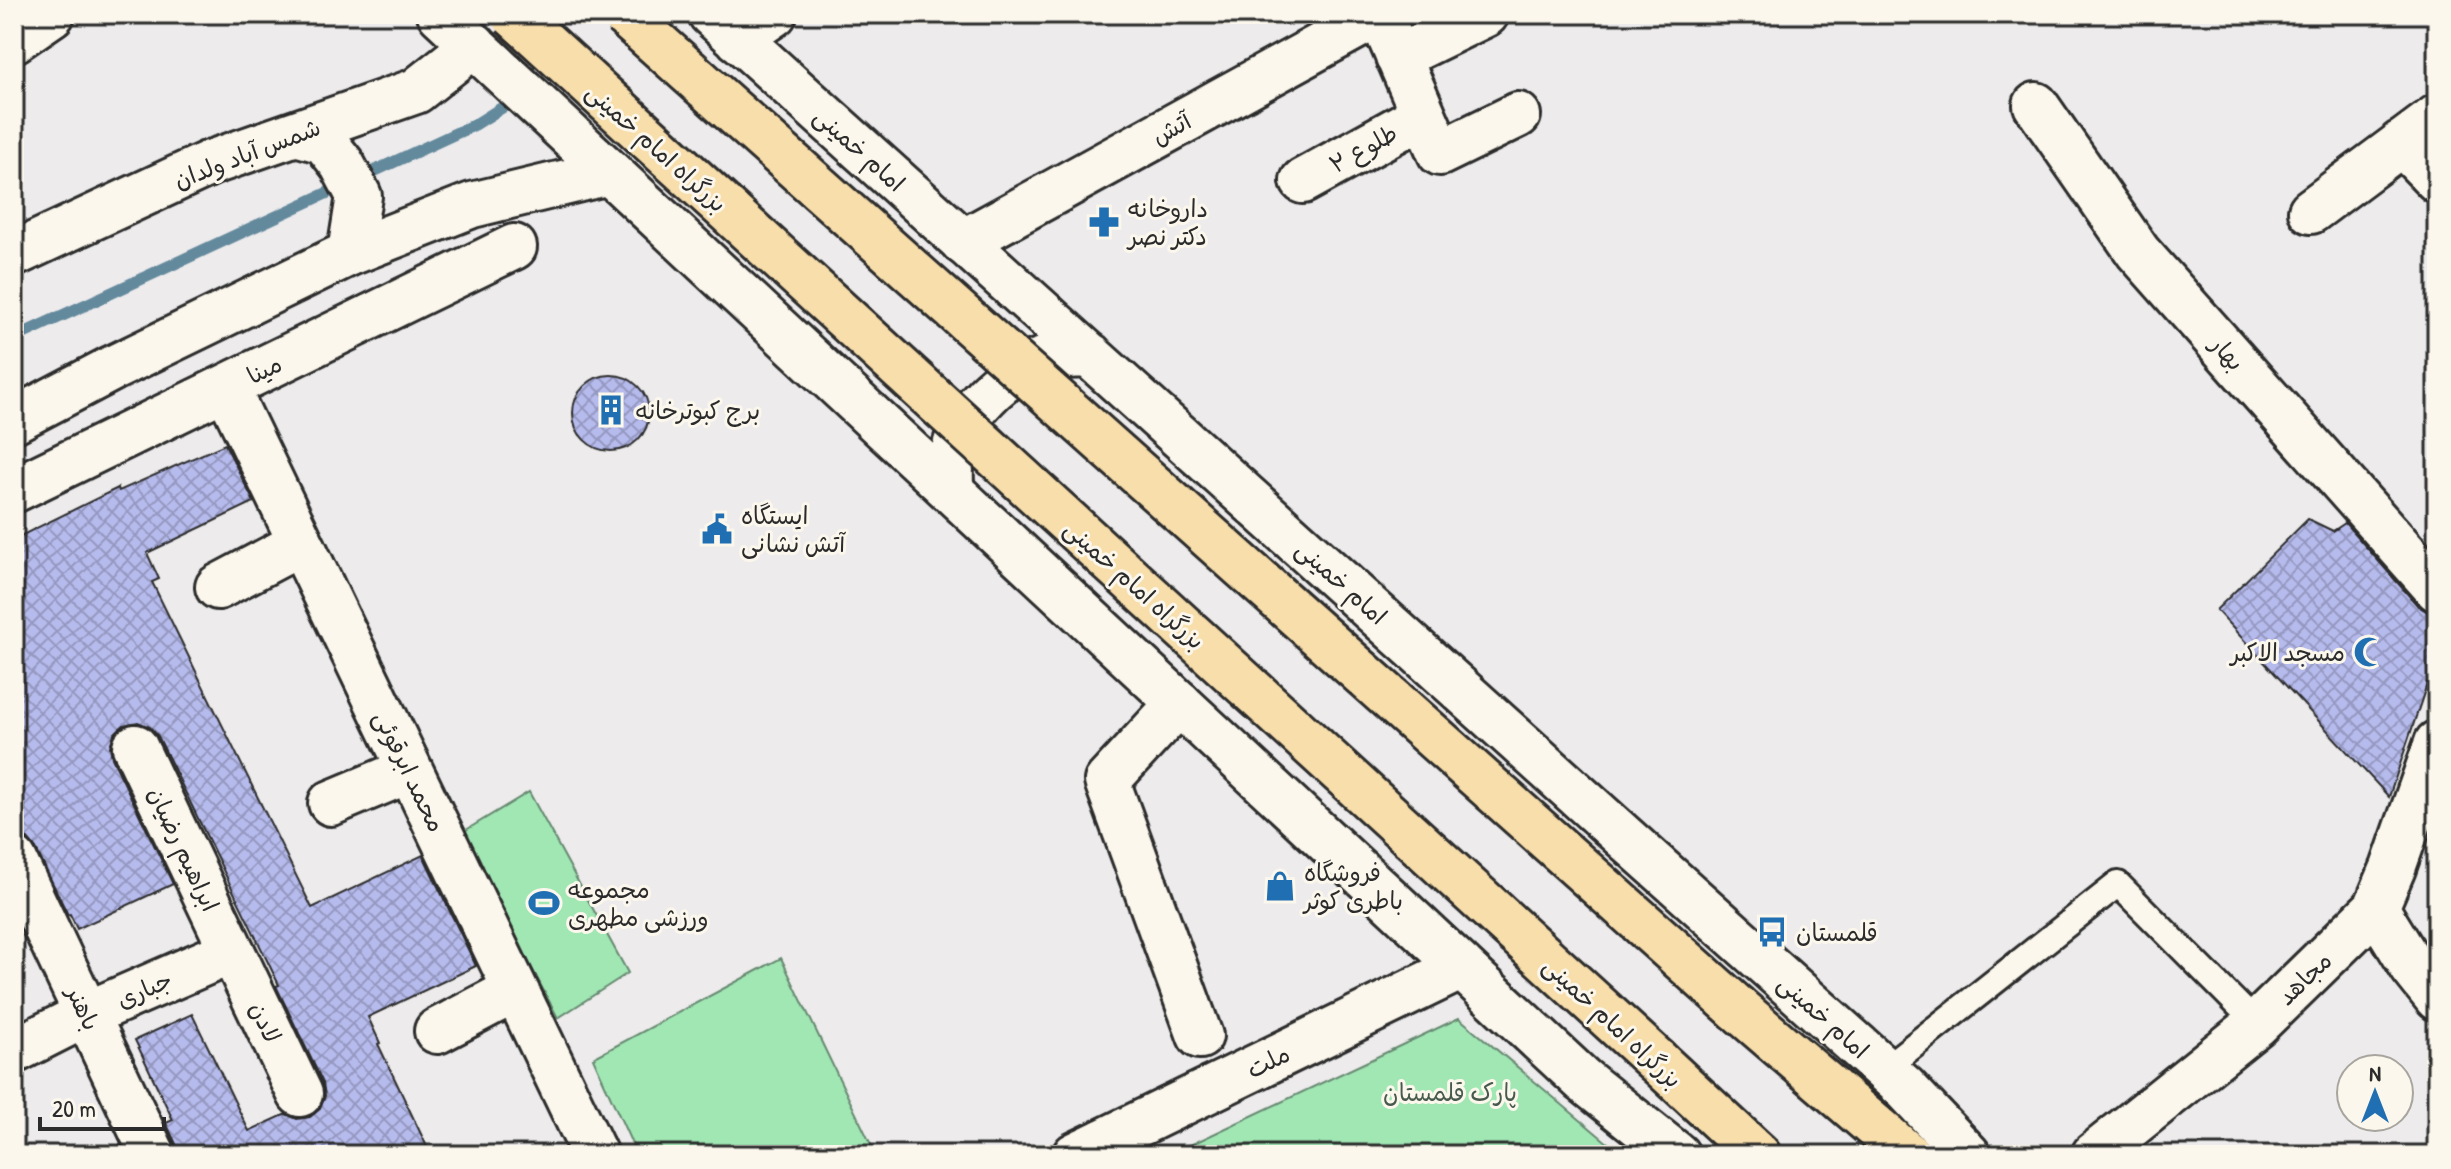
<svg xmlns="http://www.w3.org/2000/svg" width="2451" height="1169" font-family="'Patrick Hand','Playpen Sans Arabic',sans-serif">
<defs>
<pattern id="building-cross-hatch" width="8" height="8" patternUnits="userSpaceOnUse" patternTransform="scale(2)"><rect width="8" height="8" fill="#b6bbed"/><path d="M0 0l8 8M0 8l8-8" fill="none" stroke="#9498c0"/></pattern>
</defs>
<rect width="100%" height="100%" fill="#edebec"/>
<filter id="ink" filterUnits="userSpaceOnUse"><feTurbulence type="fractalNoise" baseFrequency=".0125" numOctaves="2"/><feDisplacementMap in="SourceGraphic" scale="16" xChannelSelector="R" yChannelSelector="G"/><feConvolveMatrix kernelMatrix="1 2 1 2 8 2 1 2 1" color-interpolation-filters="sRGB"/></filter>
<g filter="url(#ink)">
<!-- green -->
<path fill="#a1e7b4" stroke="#668970" stroke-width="2" d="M 529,792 L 628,973 L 558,1018 L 461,833 Z
M 781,958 L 876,1155 L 637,1155 L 593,1058 Z
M 1459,1018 L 1622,1155 L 1169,1155 Z"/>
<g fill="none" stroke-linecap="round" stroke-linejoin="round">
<!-- stream -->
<path stroke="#63899c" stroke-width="12" d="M 14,338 L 476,124 L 503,107"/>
</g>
<!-- building -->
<path fill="url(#building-cross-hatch)" stroke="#2b2b2b" stroke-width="2" d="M573 413a38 38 0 1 1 76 0a38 38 0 1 1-76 0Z
M 225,444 L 254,502 L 147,553 L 159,579 L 152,582 L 312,908 L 423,855 L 476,966 L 368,1017 L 380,1043 L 378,1044 L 431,1155 L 178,1155 L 176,1144 L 166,1123 L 173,1120 L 135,1040 L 192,1014 L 249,1131 L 286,1114 L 297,1119 L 310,1117 L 320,1109 L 325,1096 L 323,1083 L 276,986 L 279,985 L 158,736 L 150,727 L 138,722 L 124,725 L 114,734 L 110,746 L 112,758 L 173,884 L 77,929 L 70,914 L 68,915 L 36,849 L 28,839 L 14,835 L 14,539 L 118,488 L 119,491 Z
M 2308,519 L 2333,531 L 2345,523 L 2418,606 L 2428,612 L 2437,613 L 2437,654 L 2389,797 L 2216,610 Z
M 121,1145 L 125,1155 L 100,1155 Z"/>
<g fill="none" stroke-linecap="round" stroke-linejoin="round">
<!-- lane casing -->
<g stroke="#2b2b2b" stroke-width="30">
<path id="lane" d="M 1884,1069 L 2118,884 L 2257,1024"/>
</g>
<!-- street casing -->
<g stroke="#2b2b2b" stroke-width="50">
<path id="street" d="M 1380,14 L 1440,153 L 1518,115
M 14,40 L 52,14
M 1398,57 L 1486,14
M 2036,105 L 2138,252 L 2437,589
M 2401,143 L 2437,180
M 1303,181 L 1423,115
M 2311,211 L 2437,117
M 963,242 L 1379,14
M 226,387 L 595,1155
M 14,490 L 514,247
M 218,587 L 301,543
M 1179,703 L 1107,781 L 1200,1036
M 135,747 L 300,1094
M 331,803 L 410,770
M 14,860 L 153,1155
M 2376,908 L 2413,968 L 2437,998
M 437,1031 L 515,990
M 14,1051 L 87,1014 L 232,951"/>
</g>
<!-- secondary casing -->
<g stroke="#2b2b2b" stroke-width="50">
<path id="secondary" d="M 440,14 L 1583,1080 L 1677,1155
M 711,14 L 1625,838 L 1905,1088 L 1968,1155
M 738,39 L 774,14
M 296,133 L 324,141 L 342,164 L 359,196 L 350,253
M 14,254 L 210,163 L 416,91 L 474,45
M 14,420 L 113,368 L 350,253 L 472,205 L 609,172
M 951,490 C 951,480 950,469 952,459 C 960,412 1003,372 1046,359 C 1060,355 1076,356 1090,355
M 1075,1155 L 1462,967
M 2094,1155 L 2257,1024 L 2376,908 L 2393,868 L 2437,743"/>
</g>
<!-- highway casing -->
<g stroke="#2b2b2b" stroke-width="50">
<path id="highway" d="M 1737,1008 L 1908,1155
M 1658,1062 L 1758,1155"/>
</g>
<!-- lane -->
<use href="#lane" stroke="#fbf7ec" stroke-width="24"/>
<!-- street -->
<use href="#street" stroke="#fbf7ec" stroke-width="44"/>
<!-- secondary -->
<use href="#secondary" stroke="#fbf7ec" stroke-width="44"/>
<!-- highway -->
<use href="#highway" stroke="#f8deab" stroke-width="44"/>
<!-- highway-bridge casing -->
<g stroke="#2b2b2b" stroke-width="50" stroke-linecap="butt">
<path id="highway-bridge" d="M 513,14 L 1658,1062
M 624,14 L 1737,1008"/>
</g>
<!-- highway-bridge -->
<use href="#highway-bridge" stroke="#f8deab" stroke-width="44"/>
</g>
</g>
<!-- icons -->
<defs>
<g id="pharmacy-bare" transform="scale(2.4)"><path d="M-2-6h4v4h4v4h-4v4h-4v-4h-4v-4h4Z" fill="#1f6fb2" stroke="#fbf7ec" stroke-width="2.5" paint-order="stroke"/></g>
<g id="building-bare" transform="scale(2.4)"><path d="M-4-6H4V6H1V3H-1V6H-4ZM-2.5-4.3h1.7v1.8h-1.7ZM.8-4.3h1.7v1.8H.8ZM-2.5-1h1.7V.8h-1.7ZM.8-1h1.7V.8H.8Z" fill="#1f6fb2" stroke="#fbf7ec" stroke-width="2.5" paint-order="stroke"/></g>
<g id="civic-bare" transform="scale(2.4)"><path d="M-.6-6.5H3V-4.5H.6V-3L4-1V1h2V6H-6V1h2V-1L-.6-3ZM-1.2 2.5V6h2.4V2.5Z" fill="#1f6fb2" stroke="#fbf7ec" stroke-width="2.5" paint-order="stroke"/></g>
<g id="mosque-bare" transform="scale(2.4)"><path d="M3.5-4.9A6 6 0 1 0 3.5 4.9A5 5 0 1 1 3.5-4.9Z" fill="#1f6fb2" stroke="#fbf7ec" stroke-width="2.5" paint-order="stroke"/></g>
<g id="shop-bare" transform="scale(2.4)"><path d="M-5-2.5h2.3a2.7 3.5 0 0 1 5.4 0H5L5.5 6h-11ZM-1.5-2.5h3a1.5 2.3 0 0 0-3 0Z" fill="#1f6fb2" stroke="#fbf7ec" stroke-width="2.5" paint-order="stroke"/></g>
<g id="stadium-bare" transform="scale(2.4)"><path d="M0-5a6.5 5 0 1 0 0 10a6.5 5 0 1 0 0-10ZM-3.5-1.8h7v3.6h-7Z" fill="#1f6fb2" stroke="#fbf7ec" stroke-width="2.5" paint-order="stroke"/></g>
<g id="bus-bare" transform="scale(2.4)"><path d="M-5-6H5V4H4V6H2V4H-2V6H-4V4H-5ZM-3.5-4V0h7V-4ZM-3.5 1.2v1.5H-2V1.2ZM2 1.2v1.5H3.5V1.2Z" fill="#1f6fb2" stroke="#fbf7ec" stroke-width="2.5" paint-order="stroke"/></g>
</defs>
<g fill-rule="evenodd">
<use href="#pharmacy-bare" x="1104" y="222"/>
<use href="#building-bare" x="611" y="410"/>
<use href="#civic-bare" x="717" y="529"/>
<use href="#mosque-bare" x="2369" y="652"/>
<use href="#shop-bare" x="1280" y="886"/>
<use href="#stadium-bare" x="544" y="903"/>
<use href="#bus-bare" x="1772" y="932"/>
</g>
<g text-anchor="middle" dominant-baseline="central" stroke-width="6" stroke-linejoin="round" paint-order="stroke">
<!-- street labels -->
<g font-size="24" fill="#2b2b2b" stroke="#fbf7ec">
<text transform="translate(1171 128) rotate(-29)">آتش</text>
<text transform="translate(657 147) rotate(42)">بزرگراه امام خمینی</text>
<text transform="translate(1363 148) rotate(-29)">طلوع ۲</text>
<text transform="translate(860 149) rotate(42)">امام خمینی</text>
<text transform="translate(247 153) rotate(-21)">شمس آباد ولدان</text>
<text transform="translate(2228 353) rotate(48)">بهار</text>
<text transform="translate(264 369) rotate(-26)">مینا</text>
<text transform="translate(1342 582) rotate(42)">امام خمینی</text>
<text transform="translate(1135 584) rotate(42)">بزرگراه امام خمینی</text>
<text transform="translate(410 771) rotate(64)">محمد ابرقوئی</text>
<text transform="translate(184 849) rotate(65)">ابراهیم رضیان</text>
<text transform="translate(2304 978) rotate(-44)">مجاهد</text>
<text transform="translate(144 989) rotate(-24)">جباری</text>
<text transform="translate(84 1008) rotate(65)">باهنر</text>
<text transform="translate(1824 1016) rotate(42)">امام خمینی</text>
<text transform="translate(266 1022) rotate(65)">لادن</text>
<text transform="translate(1613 1022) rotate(43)">بزرگراه امام خمینی</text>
<text transform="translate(1268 1061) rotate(-26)">ملت</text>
</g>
<!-- poi labels -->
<g font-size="24" fill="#2b2b2b" stroke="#fbf7ec" text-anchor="start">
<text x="1128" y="208">داروخانه<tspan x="1128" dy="28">دکتر نصر</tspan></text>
<text x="635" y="410">برج کبوترخانه</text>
<text x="741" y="515">ایستگاه<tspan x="741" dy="28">آتش نشانی</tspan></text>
<text x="2345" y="652" text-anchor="end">مسجد الاکبر</text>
<text x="1304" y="872">فروشگاه<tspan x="1304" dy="28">باطری کوثر</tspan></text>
<text x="568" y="889">مجموعه<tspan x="568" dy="28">ورزشی مطهری</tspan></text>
<text x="1796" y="932">قلمستان</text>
</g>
<!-- park labels -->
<g font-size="24" fill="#485a4d" stroke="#fbf7ec">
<text x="1450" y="1092">پارک قلمستان</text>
</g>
</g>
<!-- margin -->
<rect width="2451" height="1169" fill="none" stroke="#fbf7ec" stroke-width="48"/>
<rect x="24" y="24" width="2403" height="1121" fill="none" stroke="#2b2b2b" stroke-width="3" filter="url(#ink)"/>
<!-- north arrow -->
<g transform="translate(2375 1093)"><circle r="38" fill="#fbf7ec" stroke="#a8a59f" stroke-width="2"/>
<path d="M0-6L14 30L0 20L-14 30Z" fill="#1f6fb2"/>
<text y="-12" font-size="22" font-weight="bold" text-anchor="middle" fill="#2b2b2b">N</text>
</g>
<!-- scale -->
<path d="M40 1117v12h124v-12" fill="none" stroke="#2b2b2b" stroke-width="4"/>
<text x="52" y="1117" font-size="24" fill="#2b2b2b" stroke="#fbf7ec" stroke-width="6" paint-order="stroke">20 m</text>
</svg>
